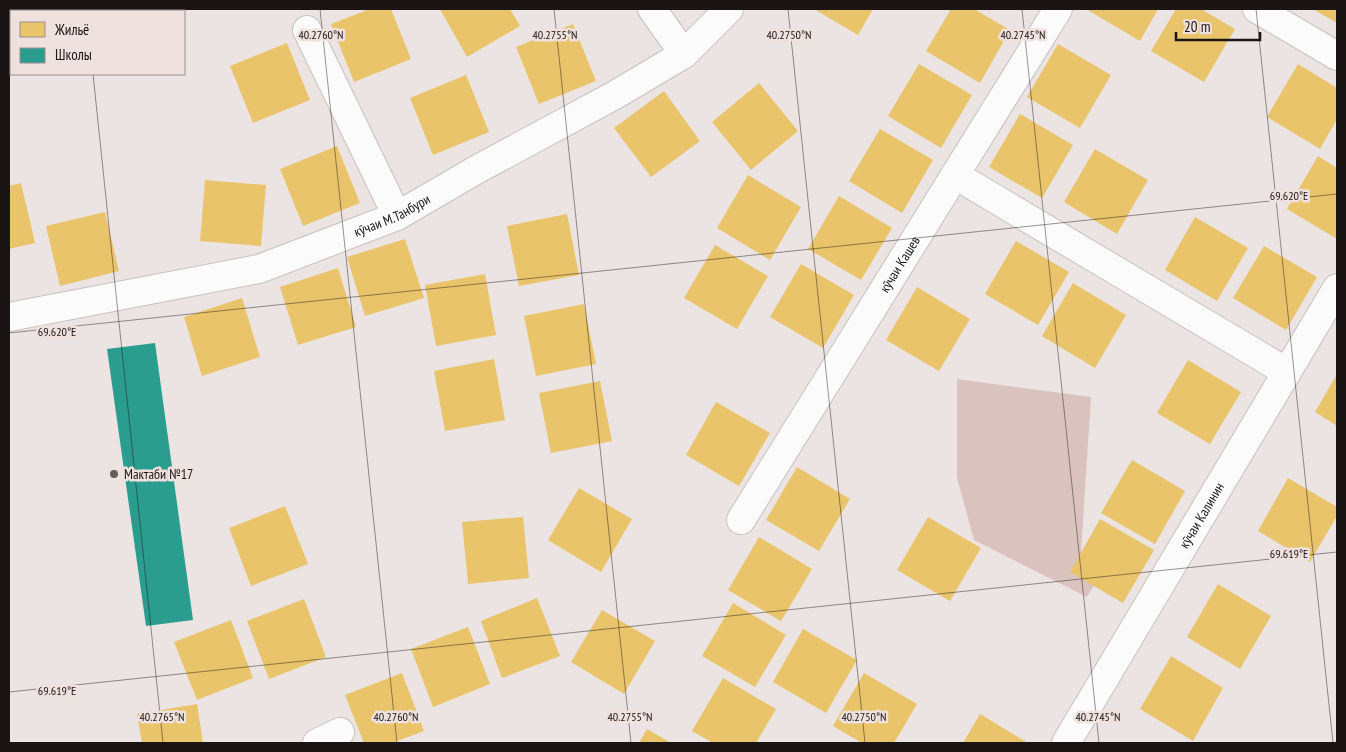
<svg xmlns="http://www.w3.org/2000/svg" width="1346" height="752" font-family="'PT Sans Narrow',sans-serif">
<rect width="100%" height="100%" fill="#ebe4e2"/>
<!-- green -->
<path fill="#dac3be" d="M 957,379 L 1091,397 L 1081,552 L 1106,565 L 1087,597 L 974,540 L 957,478 Z"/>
<!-- homes -->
<path fill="#e9c46a" d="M 370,9 L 391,9 L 411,59 L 354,82 L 331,24 Z
M 440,9 L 510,9 L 520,26 L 467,57 Z
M 814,9 L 873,9 L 858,35 Z
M 951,9 L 974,9 L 1010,30 L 980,83 L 926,51 Z
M 1086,9 L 1158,9 L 1140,41 Z
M 1176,9 L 1201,9 L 1235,29 L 1204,82 L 1151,51 Z
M 1313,9 L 1337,9 L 1337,23 Z
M 573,24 L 596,81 L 539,104 L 516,47 Z
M 9,37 L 11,40 L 11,60 L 9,62 Z
M 287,43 L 310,100 L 253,123 L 230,66 Z
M 1058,44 L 1111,75 L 1080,128 L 1027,97 Z
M 919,64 L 972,95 L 941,148 L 888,116 Z
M 1298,64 L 1337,88 L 1337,119 L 1320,149 L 1267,117 Z
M 466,75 L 489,132 L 433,155 L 410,98 Z
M 759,83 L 798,131 L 751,170 L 712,122 Z
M 664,91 L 700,141 L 651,177 L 614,128 Z
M 1020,114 L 1073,145 L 1042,198 L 989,167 Z
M 880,129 L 933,160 L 902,213 L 849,181 Z
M 337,146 L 360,203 L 303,226 L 280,169 Z
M 1095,149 L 1148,180 L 1117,234 L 1064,202 Z
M 1318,156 L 1337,168 L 1337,239 L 1287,209 Z
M 748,175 L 801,207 L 770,260 L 717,228 Z
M 205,180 L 266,185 L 261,246 L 200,241 Z
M 21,183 L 35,243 L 9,249 L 9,186 Z
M 839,196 L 892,228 L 861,280 L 808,249 Z
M 105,212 L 119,271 L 60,286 L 46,226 Z
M 567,214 L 579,275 L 519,286 L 507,226 Z
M 1195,217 L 1248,248 L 1217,301 L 1165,270 Z
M 405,239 L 424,298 L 365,316 L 347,257 Z
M 1016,241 L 1069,272 L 1038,325 L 985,294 Z
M 715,245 L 768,276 L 737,329 L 684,298 Z
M 1264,246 L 1317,277 L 1286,330 L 1233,298 Z
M 801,264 L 854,295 L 823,348 L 770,317 Z
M 338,268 L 356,327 L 298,345 L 280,287 Z
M 485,274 L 496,335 L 436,346 L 425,285 Z
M 1073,283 L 1126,315 L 1095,368 L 1042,336 Z
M 917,287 L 970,319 L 939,371 L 886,340 Z
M 242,298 L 260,357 L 202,376 L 184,317 Z
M 584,304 L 596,364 L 536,376 L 524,316 Z
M 494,359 L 505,420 L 445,431 L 434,371 Z
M 1188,360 L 1241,392 L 1210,444 L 1157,413 Z
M 1337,374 L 1337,426 L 1315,412 Z
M 600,381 L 612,441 L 551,453 L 539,393 Z
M 716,402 L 770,433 L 739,486 L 686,455 Z
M 1132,460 L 1185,491 L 1155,544 L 1101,513 Z
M 797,467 L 850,499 L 819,551 L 766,520 Z
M 1288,478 L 1337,507 L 1337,516 L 1310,562 L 1258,531 Z
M 579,488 L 632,519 L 601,572 L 548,540 Z
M 285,506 L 308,564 L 251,586 L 229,528 Z
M 523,517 L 529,578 L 468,584 L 462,522 Z
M 928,517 L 981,548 L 950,601 L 897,570 Z
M 1100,519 L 1154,550 L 1123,603 L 1070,572 Z
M 759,537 L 812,569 L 781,621 L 728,590 Z
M 1218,584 L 1271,616 L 1240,669 L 1187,637 Z
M 537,598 L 560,656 L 502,678 L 481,621 Z
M 304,599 L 326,657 L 269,679 L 247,621 Z
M 733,603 L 786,635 L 755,687 L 702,656 Z
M 602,610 L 655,641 L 624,694 L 571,662 Z
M 231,620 L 253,678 L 197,700 L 174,642 Z
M 468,627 L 490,684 L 433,707 L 411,649 Z
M 803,629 L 857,660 L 826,713 L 773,682 Z
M 1171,656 L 1223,688 L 1193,741 L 1140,709 Z
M 402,673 L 424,731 L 392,743 L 364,743 L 345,695 Z
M 864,673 L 917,704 L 894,743 L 862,743 L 833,726 Z
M 723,678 L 776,709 L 756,743 L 713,743 L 692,731 Z
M 197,704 L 203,743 L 142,743 L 137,714 Z
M 980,714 L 1028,743 L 963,743 Z
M 647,729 L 671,743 L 639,743 Z"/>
<!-- schools -->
<path fill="#2a9d8f" d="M 155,343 L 193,620 L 146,626 L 107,349 Z"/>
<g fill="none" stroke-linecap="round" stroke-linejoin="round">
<!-- minor casing -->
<g stroke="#c7c1c0" stroke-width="30">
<g id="minor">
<path d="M 652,9 L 684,54"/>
<path d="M 1257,9 L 1337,56"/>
<path d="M 307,30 L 397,216"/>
<path d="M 955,175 L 1287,372"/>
<path id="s1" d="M 9,317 L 259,269 L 397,216 L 476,170 L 615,95 L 684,54 L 729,9"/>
<path id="s2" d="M 741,520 L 1058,9"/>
<path d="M 317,743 L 340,732"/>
<path id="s3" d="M 1066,743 L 1337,288"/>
</g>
</g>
<!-- minor -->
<use href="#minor" stroke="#fcfbfb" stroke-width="28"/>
</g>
<!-- ticks -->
<path fill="none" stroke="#1a1514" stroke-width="1" stroke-opacity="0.45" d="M 86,9 L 86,11M 320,9 L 397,743M 554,9 L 631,743M 788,9 L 865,743M 1022,9 L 1099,743M 1256,9 L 1333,743M 93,74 L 163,743M 9,333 L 1337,194M 9,692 L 1337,552"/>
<!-- markers -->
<circle fill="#635d5c" stroke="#efe1de" stroke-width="2" cx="114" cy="474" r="5"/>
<g text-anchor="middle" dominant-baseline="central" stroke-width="5" stroke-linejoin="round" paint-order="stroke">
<!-- street labels -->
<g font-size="14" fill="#1a1514" stroke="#efe1de">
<text stroke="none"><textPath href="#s1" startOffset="398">кӯчаи М.Танбури</textPath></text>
<text stroke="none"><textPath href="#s2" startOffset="301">кӯчаи Кашев</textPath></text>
<text stroke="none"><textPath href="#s3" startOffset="265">кӯчаи Калинин</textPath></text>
</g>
<!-- poi labels -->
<g font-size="14" fill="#1a1514" stroke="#efe1de" text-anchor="start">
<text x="124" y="474">Мактаби №17</text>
</g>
</g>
<g font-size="12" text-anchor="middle" fill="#1a1514" stroke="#efe1de" stroke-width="5" stroke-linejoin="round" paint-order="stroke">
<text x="321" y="39">40.2760°N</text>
<text x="555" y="39">40.2755°N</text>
<text x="789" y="39">40.2750°N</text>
<text x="1023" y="39">40.2745°N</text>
<text x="1289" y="200">69.620°E</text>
<text x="57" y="336">69.620°E</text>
<text x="1289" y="558">69.619°E</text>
<text x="57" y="695">69.619°E</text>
<text x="162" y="721">40.2765°N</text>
<text x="396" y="721">40.2760°N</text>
<text x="630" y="721">40.2755°N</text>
<text x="864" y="721">40.2750°N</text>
<text x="1098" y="721">40.2745°N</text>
</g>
<!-- border -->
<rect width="1346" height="752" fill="none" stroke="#1a1514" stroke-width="20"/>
<!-- legend -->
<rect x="10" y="10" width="175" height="65" fill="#efe1de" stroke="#9a8f8d"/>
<rect x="20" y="22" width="25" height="15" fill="#e9c46a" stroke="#9a8f8d"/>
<text x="55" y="35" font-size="15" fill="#1a1514">Жильё</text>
<rect x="20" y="48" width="25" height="15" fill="#2a9d8f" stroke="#9a8f8d"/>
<text x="55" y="60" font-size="15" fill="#1a1514">Школы</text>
<!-- scale -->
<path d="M1176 32v8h84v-8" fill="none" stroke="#1a1514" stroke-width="2.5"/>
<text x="1184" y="32" font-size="15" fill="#1a1514" stroke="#efe1de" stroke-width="4" paint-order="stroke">20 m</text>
</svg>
